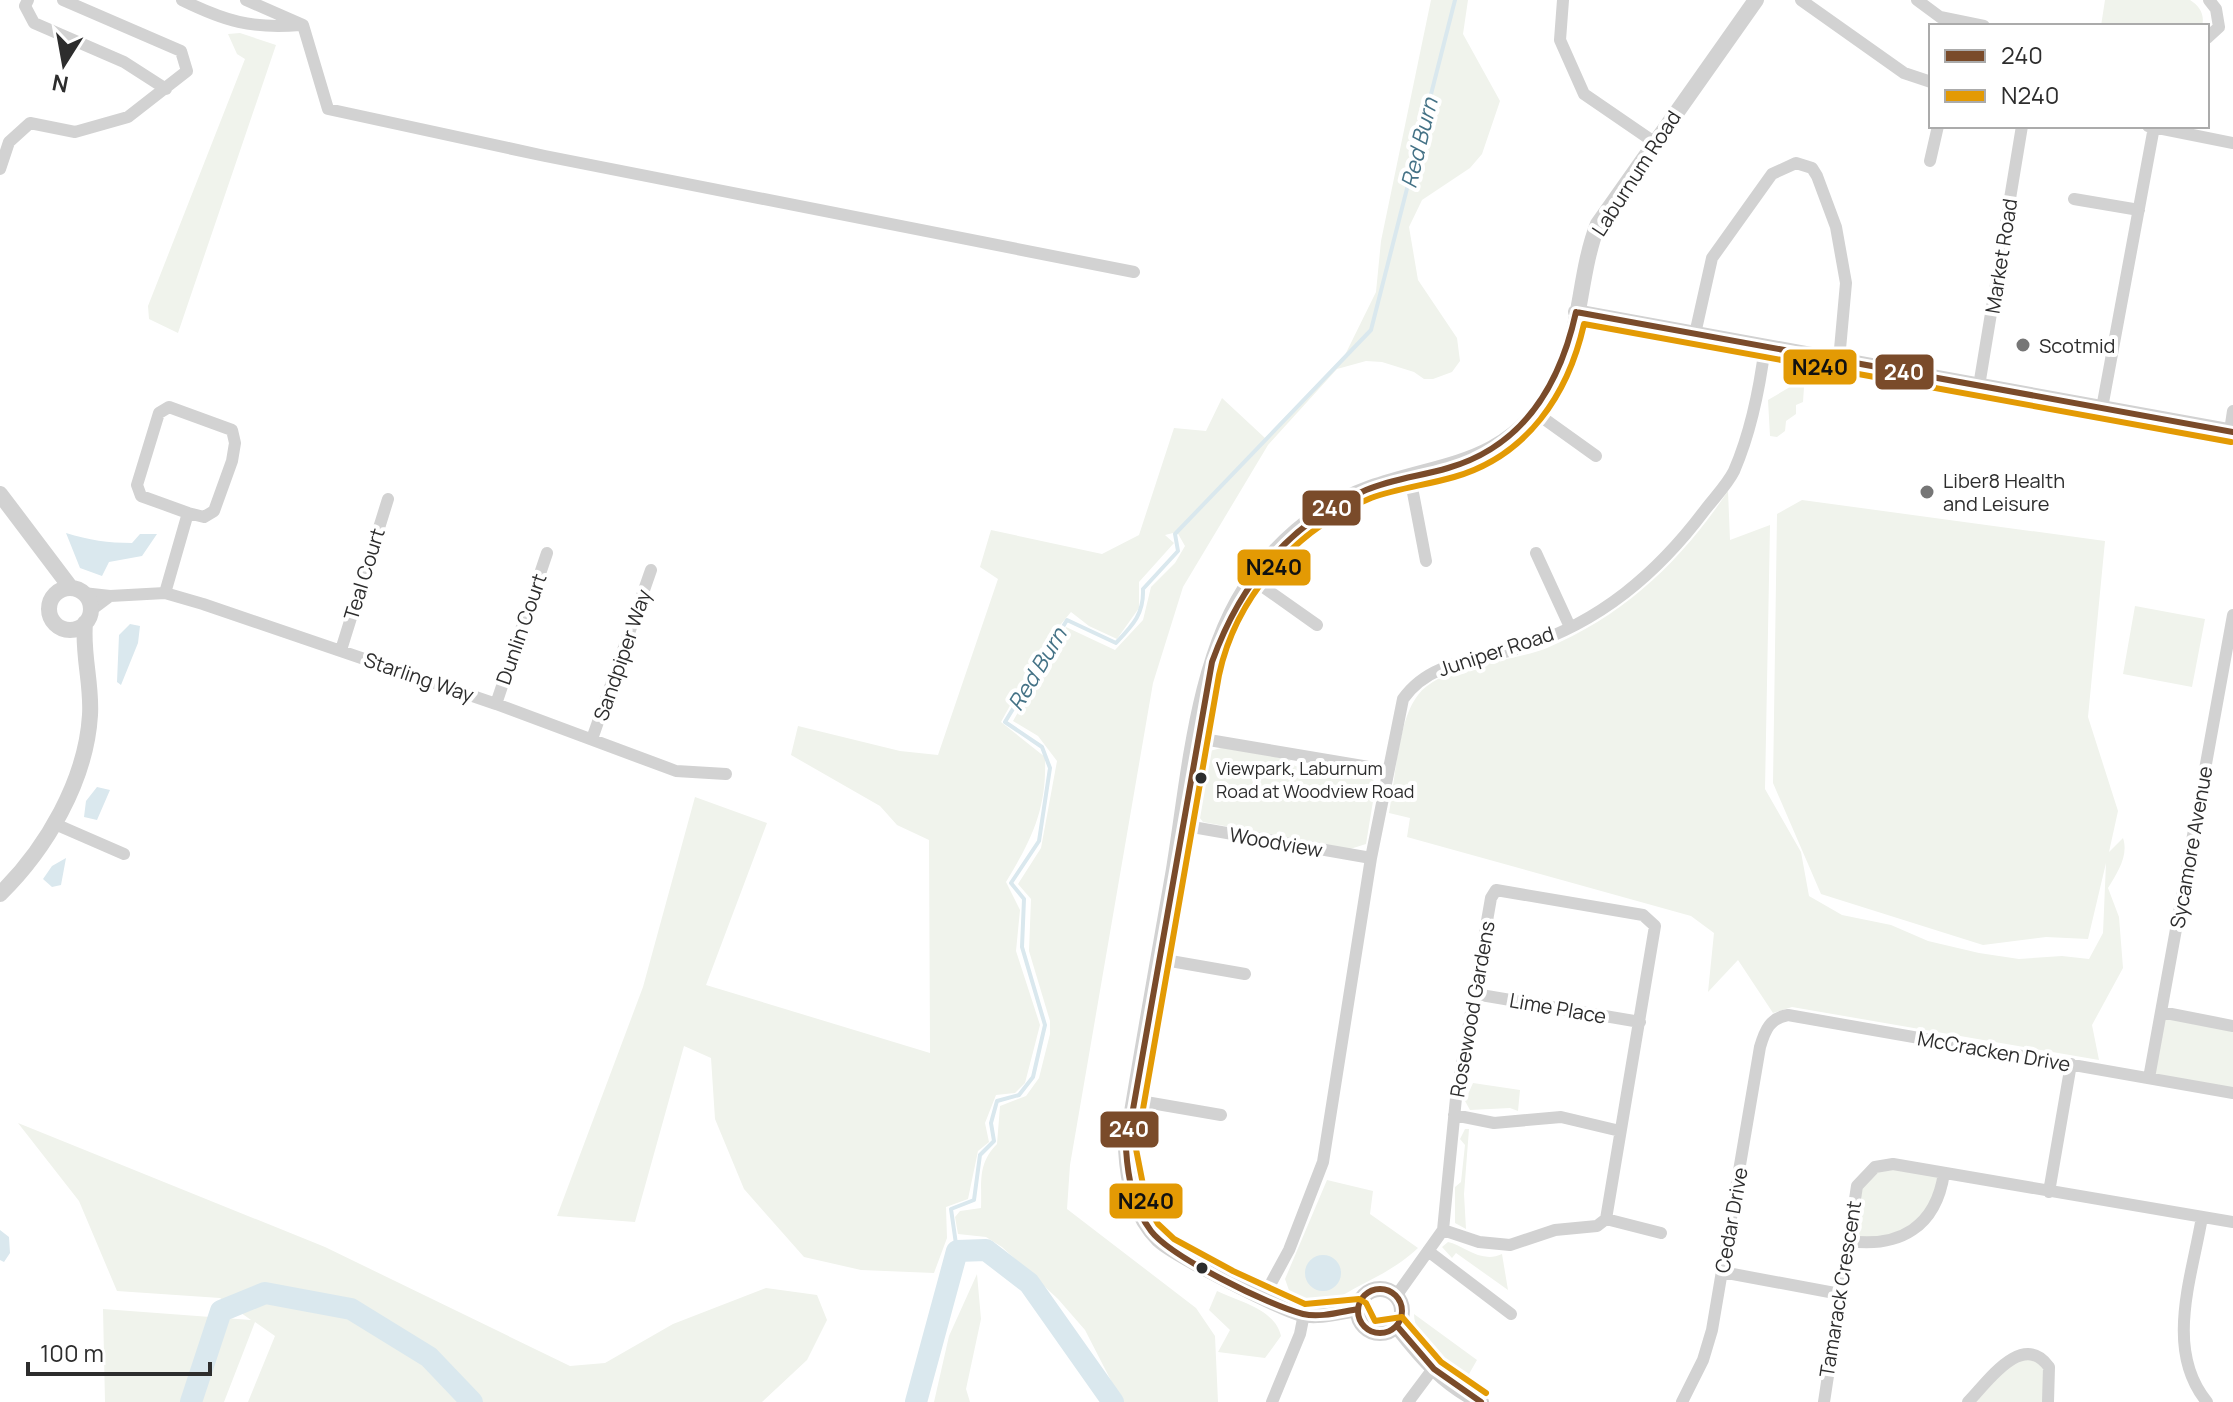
<svg xmlns="http://www.w3.org/2000/svg" width="2233" height="1402" font-family="Manrope,sans-serif">
<rect width="100%" height="100%" fill="#fff"/>
<!-- green -->
<path fill="#f0f3ec" d="M 1431,0 L 1468,0 L 1463,34 L 1500,101 L 1482,154 L 1470,168 L 1422,200 L 1409,227 L 1418,280 L 1457,338 L 1460,361 L 1452,372 L 1433,379 L 1424,379 L 1414,372 L 1382,362 L 1366,361 L 1337,369 L 1268,445 L 1183,587 L 1153,683 L 1070,1165 L 1067,1209 L 1196,1308 L 1215,1336 L 1218,1402 L 1122,1402 L 1085,1330 L 1058,1299 L 1002,1247 L 986,1237 L 958,1234 L 955,1217 L 960,1211 L 981,1208 C 982,1183 977,1164 997,1144 L 1000,1106 L 1026,1096 L 1039,1078 L 1050,1034 L 1050,1021 L 1029,951 L 1031,899 L 1018,884 L 1041,848 L 1057,761 L 1038,736 L 1013,721 L 1066,627 L 1115,650 L 1143,620 L 1151,587 L 1175,563 L 1185,546 L 1177,532 L 1165,535 L 1174,543 L 1139,582 L 1139,608 L 1117,639 L 1089,626 L 1071,612 L 1042,647 L 1001,722 L 1045,757 C 1047,809 1032,839 1006,882 L 1020,910 L 1016,951 L 1040,1025 L 1025,1083 L 1015,1093 L 996,1095 L 985,1123 L 989,1142 L 978,1151 L 968,1199 L 946,1207 L 947,1238 L 934,1273 L 861,1270 L 804,1257 L 744,1189 L 715,1119 L 711,1058 L 684,1046 L 635,1222 L 557,1216 L 643,987 L 695,797 L 767,823 L 706,985 L 930,1053 L 929,840 L 897,825 L 880,806 L 791,755 L 798,726 L 900,751 L 938,755 L 998,579 L 980,567 L 991,530 L 1102,554 L 1139,535 L 1174,428 L 1206,431 L 1222,398 L 1265,438 L 1345,355 L 1376,292 L 1381,241 Z
M 2105,0 C 2118,0 2183,0 2190,0 C 2200,6 2205,15 2202,26 L 2101,26 Z
M 240,33 L 276,45 L 178,333 L 149,319 L 148,306 L 245,59 L 237,54 L 228,34 Z
M 1795,384 L 1804,387 L 1803,402 L 1796,405 L 1796,414 L 1786,421 L 1785,431 L 1777,437 L 1770,436 L 1768,400 Z
M 1728,491 L 1730,540 L 1770,525 L 1765,789 L 1801,852 L 1809,896 L 1842,915 L 1891,925 L 1928,941 L 1979,953 L 2019,959 L 2062,956 L 2089,959 L 2103,933 L 2106,863 L 2088,939 L 2046,937 L 1983,945 L 1821,894 L 1773,783 L 1777,514 L 1802,500 L 2105,541 L 2088,717 L 2118,811 L 2109,852 L 2123,838 C 2129,856 2117,873 2108,888 L 2119,917 L 2123,968 L 2092,1025 L 2099,1060 L 1792,1007 L 1773,1013 L 1738,960 L 1708,992 L 1714,933 L 1691,916 L 1407,837 L 1410,818 L 1389,813 C 1395,781 1398,720 1418,695 C 1442,664 1510,663 1547,648 C 1625,615 1682,560 1728,491 Z
M 2135,606 L 2205,619 L 2192,687 L 2123,674 Z
M 1225,747 L 1290,760 L 1295,766 L 1355,775 L 1365,772 L 1376,783 L 1366,844 L 1350,849 L 1203,822 L 1196,813 L 1206,752 Z
M 2161,1012 L 2233,1026 L 2233,1093 L 2149,1078 Z
M 1473,1083 L 1520,1090 L 1518,1111 L 1510,1108 L 1470,1110 L 1465,1101 Z
M 18,1123 L 325,1247 L 570,1366 L 605,1363 L 673,1324 L 766,1288 L 817,1295 L 827,1320 L 807,1360 L 762,1402 L 248,1402 L 275,1336 L 255,1322 L 224,1402 L 105,1402 L 103,1309 L 251,1320 L 220,1298 L 117,1291 L 79,1201 Z
M 1465,1129 L 1469,1129 L 1464,1194 L 1466,1229 L 1455,1223 L 1455,1187 L 1461,1182 L 1465,1145 L 1460,1139 Z
M 1875,1167 L 1944,1173 L 1941,1197 L 1905,1236 L 1848,1241 L 1857,1186 Z
M 1327,1180 L 1373,1191 L 1370,1214 L 1418,1248 C 1398,1266 1384,1273 1361,1285 C 1333,1300 1323,1310 1291,1296 L 1285,1279 Z
M 1448,1242 C 1463,1245 1481,1264 1502,1254 L 1508,1290 L 1456,1253 L 1452,1258 L 1442,1247 Z
M 977,1274 L 981,1319 L 966,1389 L 970,1402 L 934,1402 L 949,1336 Z
M 1217,1291 C 1240,1302 1275,1309 1281,1336 L 1265,1358 L 1218,1352 L 1230,1330 L 1209,1310 Z
M 1414,1314 L 1477,1360 L 1465,1381 C 1443,1372 1414,1337 1414,1314 Z
M 2016,1355 L 2046,1363 L 2048,1402 L 1968,1402 Z"/>
<!-- water -->
<path fill="#dae8ee" d="M 66,533 C 89,540 108,543 132,543 L 140,534 L 157,534 L 142,556 L 109,562 L 102,576 L 80,568 Z
M 130,624 L 140,626 L 138,643 L 121,685 L 117,682 L 119,635 Z
M 97,787 L 110,790 L 97,820 L 84,817 L 86,801 Z
M 66,858 L 61,885 L 52,887 L 43,879 L 52,866 Z
M 0,1230 L 9,1237 L 10,1253 L 4,1262 L 0,1260 Z
M1305 1273a18 18 0 1 1 36 0a18 18 0 1 1-36 0Z"/>
<g fill="none" stroke-linecap="round" stroke-linejoin="round">
<!-- stream -->
<path stroke="#dae8ee" stroke-width="4" d="M 957,1251 L 951,1209 L 974,1200 L 980,1155 L 994,1141 L 991,1123 L 997,1101 L 1019,1095 L 1033,1077 L 1045,1025 L 1022,947 L 1024,899 L 1011,883 L 1039,841 L 1050,768 L 1042,747 L 1005,722 L 1067,620 L 1116,643 C 1133,625 1144,614 1143,589 L 1178,551 L 1175,534 L 1371,330 L 1455,0"/>
<!-- river -->
<path stroke="#dae8ee" stroke-width="22" d="M 191,1402 L 221,1311 L 265,1293 L 351,1309 L 429,1357 L 472,1402
M 916,1402 L 957,1251 L 986,1250 L 1029,1283 L 1113,1402"/>
<!-- minor -->
<path stroke="#d2d2d2" stroke-width="12" d="M 28,0 L 25,6 L 34,23 L 124,62 L 166,89
M 182,0 C 225,21 251,29 300,25
M 246,0 L 303,25 L 328,109 L 545,156 L 1134,272
M 1563,0 L 1560,40 L 1584,94 L 1654,142
M 1801,0 L 1904,73 L 1931,82
M 1917,0 L 1940,17 L 1984,26
M 2207,38 L 2219,27 L 2216,9 L 2209,0
M 2148,126 L 2233,143
M 1930,161 L 1938,126
M 0,169 L 9,142 L 30,123 L 75,132 L 128,117 L 187,71 L 181,51 L 63,0
M 2074,199 L 2139,210
M 1695,334 L 1712,258 L 1772,174 L 1796,163 L 1812,168 L 1817,176 L 1836,227 L 1846,283 L 1839,360
M 1979,386 L 2022,126
M 2102,408 L 2154,127
M 1536,413 L 1596,456
M 2230,431 L 2233,411
M 1410,477 L 1426,561
M 1536,553 L 1570,627
M 1252,579 L 1317,625
M 83,593 L 110,596 L 165,593 L 203,604 L 496,704 L 676,771 L 726,774
M 165,593 L 188,513 L 204,517 L 214,511 L 232,461 L 235,443 L 232,430 L 169,407 L 159,413 L 137,485 L 141,496 L 188,513
M 90,611 L 110,596
M 341,650 L 388,499
M 496,704 L 547,553
M 1197,738 L 1387,770
M 592,739 L 651,570
M 55,824 L 124,854
M 1181,825 L 1371,858
M 1159,959 L 1245,974
M 1475,994 L 1640,1022
M 2161,1012 L 2233,1026
M 2149,1078 L 2233,615
M 1134,1100 L 1221,1115
M 1454,1115 L 1494,1123 L 1561,1117 L 1620,1131
M 2049,1192 L 2071,1064
M 2202,1217 C 2192,1277 2164,1350 2207,1402
M 1606,1219 L 1661,1233
M 1443,1230 L 1479,1242 L 1510,1245 L 1555,1230 L 1597,1226 L 1606,1219
M 1848,1241 C 1900,1248 1936,1227 1944,1173
M 1428,1251 L 1511,1314
M 1722,1272 L 1840,1294
M 1264,1296 L 1289,1250 L 1323,1162 L 1371,858 L 1403,699 C 1431,659 1480,661 1523,647 C 1600,622 1657,574 1705,510 C 1714,498 1727,485 1734,471 C 1750,434 1760,386 1765,346
M 1396,1296 L 1443,1230 L 1456,1098 L 1491,898 L 1496,890 L 1643,915 L 1655,926 L 1606,1219
M 1272,1402 L 1300,1334 L 1304,1314
M 1408,1402 L 1432,1370
M 1682,1402 L 1703,1360 L 1712,1330 L 1760,1047 C 1765,1030 1770,1018 1788,1015 L 2233,1093
M 1824,1402 L 1857,1186 L 1875,1167 L 1893,1164 L 2233,1222
M 1968,1402 C 1987,1383 2022,1330 2049,1367 L 2048,1402"/>
<!-- tertiary -->
<path stroke="#d2d2d2" stroke-width="16" d="M 1576,312 L 2233,432
M 0,494 L 71,588
M49 609a21 21 0 1 1 42 0a21 21 0 1 1-42 0Z
M 0,894 C 46,849 86,781 90,715 C 92,684 82,654 85,623
M1358 1311a22 22 0 1 1 44 0a22 22 0 1 1-44 0Z
M 1358,1309 C 1342,1311 1318,1318 1302,1314 C 1280,1308 1175,1255 1159,1240 C 1134,1215 1128,1182 1126,1149 C 1141,1055 1158,962 1174,869 C 1189,778 1197,654 1252,579 C 1282,539 1322,505 1370,488 C 1445,462 1503,466 1551,392 C 1582,343 1577,277 1598,224 L 1756,0
M 1397,1326 C 1422,1358 1444,1384 1481,1402"/>
<!-- bus-1 casing -->
<g stroke="#fff" stroke-width="12">
<path id="bus-1" d="M 1576,312 L 2233,432
M1358 1311a22 22 0 1 1 44 0a22 22 0 1 1-44 0Z
M 1358,1309 C 1340,1312 1320,1318 1303,1314 C 1270,1306 1171,1257 1151,1231 C 1133,1207 1128,1178 1126,1149 L 1212,662 C 1240,584 1289,523 1366,490 C 1392,479 1421,476 1448,468 C 1524,446 1560,385 1576,312
M 1397,1326 L 1434,1369 L 1481,1402"/>
</g>
<!-- bus-2 casing -->
<g stroke="#fff" stroke-width="12">
<path id="bus-2" d="M 1486,1393 L 1441,1362 L 1402,1317 L 1375,1321 L 1366,1303 L 1359,1299 L 1305,1304 L 1233,1271 L 1174,1239 L 1158,1224 L 1147,1205 L 1136,1149 L 1219,675 C 1236,596 1296,529 1371,498 C 1398,488 1427,485 1454,477 C 1527,456 1568,395 1584,324 L 2231,442"/>
</g>
<!-- bus-1 -->
<use href="#bus-1" stroke="#7a4b2a" stroke-width="6"/>
<!-- bus-2 -->
<use href="#bus-2" stroke="#e39a04" stroke-width="6"/>
</g>
<!-- markers -->
<g fill="#767676" stroke="#fff" stroke-width="3">
<circle cx="2023" cy="345" r="8"/>
<circle cx="1927" cy="492" r="8"/>
</g>
<g fill="#2d2d2d" stroke="#fff" stroke-width="3">
<circle cx="1201" cy="778" r="7"/>
<circle cx="1202" cy="1268" r="7"/>
</g>
<g text-anchor="middle" dominant-baseline="central" stroke-width="8" stroke-linejoin="round" paint-order="stroke">
<!-- bus labels -->
<g font-size="18" fill="#2d2d2d" stroke="#fff" text-anchor="start">
<text x="1216" y="768">Viewpark, Laburnum<tspan x="1216" dy="23">Road at Woodview Road</tspan></text>
</g>
<!-- street labels -->
<g font-size="20" fill="#2d2d2d" stroke="#fff">
<text transform="translate(1636 173) rotate(-57)">Laburnum Road</text>
<text transform="translate(2001 256) rotate(-81)">Market Road</text>
<text transform="translate(364 574) rotate(-73)">Teal Court</text>
<text transform="translate(521 629) rotate(-71)">Dunlin Court</text>
<text transform="translate(1496 651) rotate(-18)">Juniper Road</text>
<text transform="translate(622 655) rotate(-71)">Sandpiper Way</text>
<text transform="translate(419 677) rotate(19)">Starling Way</text>
<text transform="translate(1276 842) rotate(10)">Woodview</text>
<text transform="translate(2191 847) rotate(-80)">Sycamore Avenue</text>
<text transform="translate(1558 1008) rotate(10)">Lime Place</text>
<text transform="translate(1472 1009) rotate(-80)">Rosewood Gardens</text>
<text transform="translate(1994 1051) rotate(10)">McCracken Drive</text>
<text transform="translate(1731 1220) rotate(-80)">Cedar Drive</text>
<text transform="translate(1840 1289) rotate(-81)">Tamarack Crescent</text>
</g>
<!-- poi labels -->
<g font-size="20" fill="#2d2d2d" stroke="#fff" text-anchor="start">
<text x="2039" y="345">Scotmid</text>
<text x="1943" y="480">Liber8 Health<tspan x="1943" dy="23">and Leisure</tspan></text>
</g>
<!-- water labels -->
<g font-size="22" font-style="italic" fill="#447286" stroke="#fff">
<text transform="translate(1419 143) rotate(-76)">Red Burn</text>
<text transform="translate(1037 669) rotate(-59)">Red Burn</text>
</g>
</g>
<g stroke="#fff" stroke-width="3">
<rect x="1782" y="348" width="76" height="38" rx="8" fill="#e39a04"/>
<rect x="1874" y="353" width="61" height="38" rx="8" fill="#7a4b2a"/>
<rect x="1301" y="489" width="61" height="38" rx="8" fill="#7a4b2a"/>
<rect x="1236" y="548" width="76" height="39" rx="8" fill="#e39a04"/>
<rect x="1099" y="1110" width="61" height="39" rx="8" fill="#7a4b2a"/>
<rect x="1108" y="1182" width="76" height="38" rx="8" fill="#e39a04"/>
</g>
<g font-size="22" text-anchor="middle" font-weight="bold" fill="#fff">
<text x="1904" y="380">240</text>
<text x="1332" y="516">240</text>
<text x="1129" y="1137">240</text>
</g>
<g font-size="22" text-anchor="middle" font-weight="bold" fill="#111">
<text x="1820" y="375">N240</text>
<text x="1274" y="575">N240</text>
<text x="1146" y="1209">N240</text>
</g>
<!-- legend -->
<rect x="1929" y="24" width="280" height="104" fill="#ffffff" stroke="#ababab" stroke-width="2"/>
<rect x="1945" y="50" width="40" height="12" fill="#7a4b2a" stroke="#ababab" stroke-width="2"/>
<text x="2001" y="64" font-size="24" fill="#2d2d2d">240</text>
<rect x="1945" y="90" width="40" height="12" fill="#e39a04" stroke="#ababab" stroke-width="2"/>
<text x="2001" y="104" font-size="24" fill="#2d2d2d">N240</text>
<!-- north arrow -->
<g transform="translate(64 64) rotate(191)" stroke="#ffffff" stroke-width="6" paint-order="stroke">
<path d="M0-6L14 30L0 20L-14 30Z" fill="#2d2d2d"/>
<text y="-12" font-size="22" font-weight="bold" text-anchor="middle" fill="#2d2d2d">N</text>
</g>
<!-- scale -->
<path d="M28 1362v12h182v-12" fill="none" stroke="#2d2d2d" stroke-width="4"/>
<text x="40" y="1362" font-size="24" fill="#2d2d2d" stroke="#ffffff" stroke-width="6" paint-order="stroke">100 m</text>
</svg>
